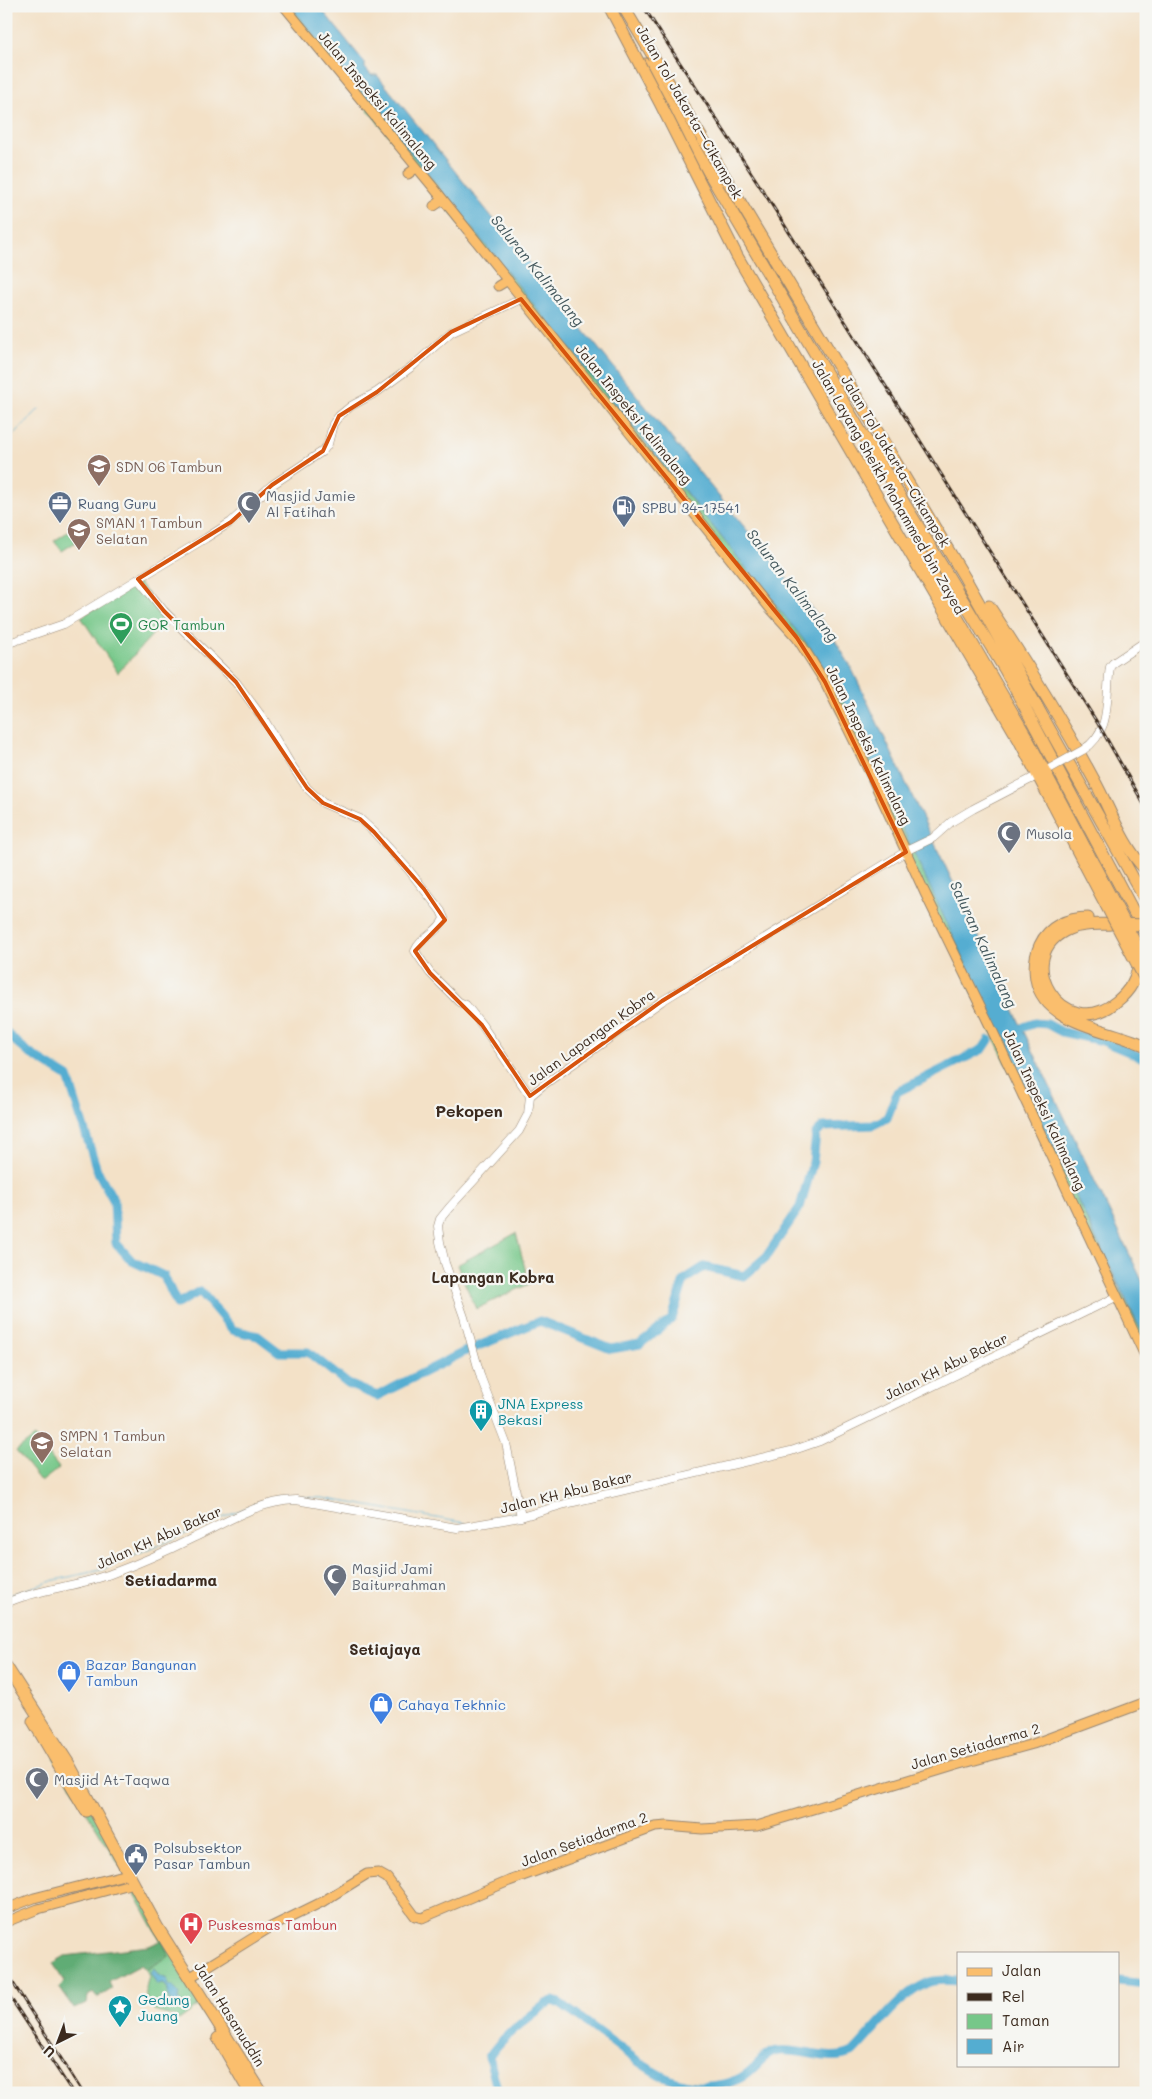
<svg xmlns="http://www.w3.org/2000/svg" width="1152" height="2099" font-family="Mali,sans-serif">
<rect width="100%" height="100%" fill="#f6f6f2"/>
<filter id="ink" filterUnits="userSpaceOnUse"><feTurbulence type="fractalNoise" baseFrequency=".02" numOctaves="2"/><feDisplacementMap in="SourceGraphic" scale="10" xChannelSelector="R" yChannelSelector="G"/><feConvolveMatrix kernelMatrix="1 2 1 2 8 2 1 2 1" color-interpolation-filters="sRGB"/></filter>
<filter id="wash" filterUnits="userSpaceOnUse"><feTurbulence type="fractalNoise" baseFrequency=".0096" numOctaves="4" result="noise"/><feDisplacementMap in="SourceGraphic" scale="20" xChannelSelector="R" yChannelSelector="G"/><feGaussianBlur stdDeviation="1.12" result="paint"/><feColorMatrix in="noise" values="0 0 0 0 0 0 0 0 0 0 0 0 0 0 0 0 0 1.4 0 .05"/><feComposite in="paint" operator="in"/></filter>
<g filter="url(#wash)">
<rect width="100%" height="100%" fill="#f3e1c7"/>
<!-- green -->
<path fill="#76c789" stroke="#587854" d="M 284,6 L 290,6 L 347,76 L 354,77 L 358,84 L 358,88 L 719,534 L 810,648 L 836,686 L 1122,1295 L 1146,1341 L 1146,1358 L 899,837 L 813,661 Z
M 72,529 L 79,540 L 62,551 L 54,541 Z
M 138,582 L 168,617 L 118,673 L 81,617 Z
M 516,1233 L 529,1284 L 476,1309 L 457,1265 Z
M 35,1437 L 59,1468 L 41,1482 L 16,1451 Z
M 62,1754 L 189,1978 L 232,2061 L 198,2006 L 179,2020 C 173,2015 171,2016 164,2014 C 144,2008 143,1993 149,1977 L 146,1970 L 169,1956 L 122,1870 L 54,1758 Z"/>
<!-- forest -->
<path fill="#60ac75" stroke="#4e6b4a" d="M 162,1940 L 169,1956 L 146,1970 L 141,1965 L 109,1982 L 112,1989 L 97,1998 L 93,1993 L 88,1996 L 87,2003 L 74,2009 L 59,1987 L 64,1982 L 53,1963 L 65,1956 L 149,1946 Z"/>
<!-- water -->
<path fill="#54add1" stroke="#486c78" d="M 290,6 L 319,6 L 365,63 L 365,68 L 371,75 L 377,75 L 680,449 L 827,627 L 850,665 L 1146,1289 L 1146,1341 L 1040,1123 L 836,686 L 810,648 L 663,464 L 358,88 L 358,84 L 354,78 L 347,76 Z
M 154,1969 L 158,1975 L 167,1979 L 169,1986 L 173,1986 L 179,1994 L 178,2000 L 183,2004 L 180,2007 L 176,2008 L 168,1998 C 167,1992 170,1990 164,1984 L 157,1985 L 150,1973 Z"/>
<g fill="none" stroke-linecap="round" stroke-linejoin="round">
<!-- stream -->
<path stroke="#54add1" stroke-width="1" d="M 6,443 L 39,409
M 493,1518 L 515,1512
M 6,1596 L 55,1580 L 101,1570 L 253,1505 L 277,1496 L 323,1498 L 465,1523"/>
<!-- river -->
<path stroke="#54add1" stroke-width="9" d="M 1024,1027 L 1035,1023 L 1047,1024 L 1062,1032 L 1103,1041 L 1146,1059
M 6,1033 L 29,1053 L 68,1077 L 97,1170 L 114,1201 L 116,1243 L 132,1261 L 164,1276 L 177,1304 L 200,1291 L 233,1330 L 258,1336 L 279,1352 L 308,1352 L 348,1384 L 377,1396 L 468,1350
M 476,1347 L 540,1321 L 611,1349 L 640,1344 L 672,1319 L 684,1280 L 704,1267 L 744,1276 L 766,1257 L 800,1207 L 813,1162 L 816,1134 L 823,1127 L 873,1125 L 887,1118 L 897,1092 L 983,1049 L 989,1040
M 1118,1981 L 1146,1984
M 498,2093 L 489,2057 C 503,2035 526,2020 546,2004 L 553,2001 L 559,2003 C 576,2015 594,2028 611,2041 C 645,2067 678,2095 724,2084 C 731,2082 739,2080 745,2075 C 756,2068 764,2053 778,2051 C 804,2048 829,2064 853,2052 C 876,2029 897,1997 927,1983 C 936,1979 949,1980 958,1981"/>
</g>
</g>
<g filter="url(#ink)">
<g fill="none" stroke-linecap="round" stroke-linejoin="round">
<!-- minor casing -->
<g stroke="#978672" stroke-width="9">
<path id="minor" d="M 138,579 L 164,611 L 236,682 L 265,721 L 290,763 L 307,788 L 323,803 L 360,819 L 374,832 L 408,869 L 441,911 L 444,918 C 440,932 420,937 415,951 L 430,973 L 459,1002 L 466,1005 L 482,1025 L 530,1096
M 6,644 L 64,624 L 206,538 L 231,522 L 272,485 L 323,451 L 328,444 L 333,424 L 339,416 L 351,406 L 377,392 L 414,365 L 451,332 L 521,299
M 1083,750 C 1113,731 1105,698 1110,667 L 1113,663 L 1146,641
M 521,1517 L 506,1443 L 481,1378 L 464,1317 L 445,1263 L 440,1242 L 438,1226 L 440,1219 L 449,1208 L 519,1131 L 528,1114 L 530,1096 L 542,1086 L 662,1001 L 910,849 L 933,838 L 951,822 L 973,809 L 1031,779
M 6,1603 C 40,1588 78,1587 113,1573 C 140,1563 167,1551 193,1538 C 227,1522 258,1501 296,1500 L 457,1528 L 521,1517 L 565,1504 L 791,1451 L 820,1441 L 884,1410 L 1116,1297"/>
</g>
<!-- major casing -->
<g stroke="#978672" stroke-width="11">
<path id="major" d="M 284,6 L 433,187 L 769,607 L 797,638 L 825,682 L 869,771 L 924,891 L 993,1032 L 1146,1358
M 408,174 L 416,168
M 434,206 L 443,200
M 498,286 L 508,280
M 6,1909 L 34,1898 L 124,1875
M 6,1922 L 38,1909 L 130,1884
M 189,1978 L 269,1928 L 322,1902 L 367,1874 L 378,1873 L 387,1878 L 415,1916 L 422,1918 L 509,1881 L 655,1827 L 667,1826 L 702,1829 L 757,1826 L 957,1765 L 1033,1744 L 1146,1702"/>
</g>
<!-- highway casing -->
<g stroke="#978672" stroke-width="13">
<path id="highway" d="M 623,6 L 965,578 L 1146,901
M 645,64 L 857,425 L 1005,670 L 1146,935
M 989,606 C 1026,662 1061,719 1093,778 C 1110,808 1122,846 1146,870
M 1088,918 C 1068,918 1049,926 1040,945 C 1035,956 1034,967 1036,979 C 1044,1025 1111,1029 1146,1046
M 1111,924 C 1097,925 1082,923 1069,929 C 1008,955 1063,1046 1116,1002 C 1130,991 1138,977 1139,960
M 6,1666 L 69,1764 L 158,1928 L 262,2093
M 33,1721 L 86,1811
M 218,2038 L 250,2093"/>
</g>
<!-- minor -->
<use href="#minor" stroke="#fff" stroke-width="8"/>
<!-- major -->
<use href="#major" stroke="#fabe6d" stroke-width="9"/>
<!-- highway -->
<use href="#highway" stroke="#fabe6d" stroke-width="11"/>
<!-- rail casing -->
<g stroke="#3b2a1e" stroke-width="3">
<path id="rail" d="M 643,6 L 765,194 L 1100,727 L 1146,808
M 6,1972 L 83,2093
M 6,1991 L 73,2093"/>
</g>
<!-- rail -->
<use href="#rail" stroke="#f6f6f2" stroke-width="1" stroke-dasharray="4" stroke-linecap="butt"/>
<!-- minor-bridge casing -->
<g stroke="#978672" stroke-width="9" stroke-linecap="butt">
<path id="minor-bridge" d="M 1031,779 L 1083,750"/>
</g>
<!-- highway-bridge casing -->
<g stroke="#978672" stroke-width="13" stroke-linecap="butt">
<path id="highway-bridge" d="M 609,6 L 660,103 L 737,256 L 1018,738 L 1146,981
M 913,541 L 1026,736 L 1146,963
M 1120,924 L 1146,925"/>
</g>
<!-- minor-bridge -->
<use href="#minor-bridge" stroke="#fff" stroke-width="8"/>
<!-- highway-bridge -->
<use href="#highway-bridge" stroke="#fabe6d" stroke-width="11"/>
</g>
</g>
<!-- marked area -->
<path fill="none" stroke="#d7540e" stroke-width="4" stroke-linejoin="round" d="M 521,299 L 797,638 L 825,682 L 906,852 L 662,1001 L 530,1096 L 482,1025 L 430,973 L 415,951 L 445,920 L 424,889 L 374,832 L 360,819 L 323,803 L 307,788 L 236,682 L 164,611 L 138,579 L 231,522 L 272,485 L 323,451 L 339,416 L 377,392 L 451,332 Z"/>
<!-- icons -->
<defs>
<g id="school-pin" transform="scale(1.25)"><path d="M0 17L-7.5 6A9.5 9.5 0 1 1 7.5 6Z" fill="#8d6e63" stroke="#f6f6f2"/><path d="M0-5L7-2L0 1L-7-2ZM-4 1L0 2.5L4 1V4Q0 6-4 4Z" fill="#fff"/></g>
<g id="office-pin" transform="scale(1.25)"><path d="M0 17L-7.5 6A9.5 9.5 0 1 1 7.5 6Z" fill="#5c6f8a" stroke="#f6f6f2"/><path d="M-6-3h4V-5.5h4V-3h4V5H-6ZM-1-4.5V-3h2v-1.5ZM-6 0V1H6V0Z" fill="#fff"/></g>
<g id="mosque-pin" transform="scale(1.25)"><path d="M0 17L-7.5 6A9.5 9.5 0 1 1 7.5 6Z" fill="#6b7280" stroke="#f6f6f2"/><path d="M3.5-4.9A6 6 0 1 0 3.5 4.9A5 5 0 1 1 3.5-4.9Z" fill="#fff"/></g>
<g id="fuel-pin" transform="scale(1.25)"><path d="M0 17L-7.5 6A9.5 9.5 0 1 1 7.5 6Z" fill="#5c6f8a" stroke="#f6f6f2"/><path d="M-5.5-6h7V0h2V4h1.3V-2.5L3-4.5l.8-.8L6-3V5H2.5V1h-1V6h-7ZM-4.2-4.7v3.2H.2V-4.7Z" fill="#fff"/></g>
<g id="stadium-pin" transform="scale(1.25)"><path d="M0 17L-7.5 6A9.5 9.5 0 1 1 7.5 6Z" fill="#2e9e5b" stroke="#f6f6f2"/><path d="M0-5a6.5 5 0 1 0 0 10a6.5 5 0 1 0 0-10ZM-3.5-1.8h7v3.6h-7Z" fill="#fff"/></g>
<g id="building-pin" transform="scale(1.25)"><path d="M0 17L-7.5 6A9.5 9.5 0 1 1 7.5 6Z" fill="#0f9aa8" stroke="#f6f6f2"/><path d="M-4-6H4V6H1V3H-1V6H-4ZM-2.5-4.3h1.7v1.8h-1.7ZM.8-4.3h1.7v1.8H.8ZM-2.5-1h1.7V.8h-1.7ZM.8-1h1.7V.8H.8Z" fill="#fff"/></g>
<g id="shop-pin" transform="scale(1.25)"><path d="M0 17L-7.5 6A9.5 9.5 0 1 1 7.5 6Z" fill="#3f7fe0" stroke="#f6f6f2"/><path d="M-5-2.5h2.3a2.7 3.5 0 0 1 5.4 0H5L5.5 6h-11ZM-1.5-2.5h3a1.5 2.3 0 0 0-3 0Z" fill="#fff"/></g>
<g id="civic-pin" transform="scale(1.25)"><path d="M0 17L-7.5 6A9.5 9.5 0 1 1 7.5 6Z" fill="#5c6f8a" stroke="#f6f6f2"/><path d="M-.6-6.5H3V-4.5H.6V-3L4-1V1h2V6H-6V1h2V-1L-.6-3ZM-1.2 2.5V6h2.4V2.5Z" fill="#fff"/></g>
<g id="hospital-pin" transform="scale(1.25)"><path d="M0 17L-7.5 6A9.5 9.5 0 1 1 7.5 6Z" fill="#e0444e" stroke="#f6f6f2"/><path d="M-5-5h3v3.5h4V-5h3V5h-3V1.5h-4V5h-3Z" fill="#fff"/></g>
<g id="sight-pin" transform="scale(1.25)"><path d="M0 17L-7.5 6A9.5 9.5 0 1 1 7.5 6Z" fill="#0f9aa8" stroke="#f6f6f2"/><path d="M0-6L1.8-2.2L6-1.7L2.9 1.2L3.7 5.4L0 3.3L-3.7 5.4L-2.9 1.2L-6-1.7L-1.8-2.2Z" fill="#fff"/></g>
</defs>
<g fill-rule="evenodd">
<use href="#school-pin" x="99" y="466"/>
<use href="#office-pin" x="60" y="503"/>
<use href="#mosque-pin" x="249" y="503"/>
<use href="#fuel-pin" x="624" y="507"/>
<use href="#school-pin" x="79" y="530"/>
<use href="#stadium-pin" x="121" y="624"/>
<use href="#mosque-pin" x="1009" y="833"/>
<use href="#building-pin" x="481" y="1411"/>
<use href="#school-pin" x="42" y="1443"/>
<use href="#mosque-pin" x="335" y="1576"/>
<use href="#shop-pin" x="69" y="1672"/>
<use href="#shop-pin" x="381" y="1704"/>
<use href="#mosque-pin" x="37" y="1779"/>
<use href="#civic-pin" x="136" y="1855"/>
<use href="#hospital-pin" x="191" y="1924"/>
<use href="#sight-pin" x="120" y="2007"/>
</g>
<g text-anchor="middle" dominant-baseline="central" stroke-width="4.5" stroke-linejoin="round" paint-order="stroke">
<!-- street labels -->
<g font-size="14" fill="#3b2a1e" stroke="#f6f6f2">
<text transform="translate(378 100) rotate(50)">Jalan Inspeksi Kalimalang</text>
<text transform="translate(690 112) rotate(60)">Jalan Tol Jakarta–Cikampek</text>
<text transform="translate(634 414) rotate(51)">Jalan Inspeksi Kalimalang</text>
<text transform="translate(896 461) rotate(59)">Jalan Tol Jakarta–Cikampek</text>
<text transform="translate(889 487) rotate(60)">Jalan Layang Sheikh Mohammed bin Zayed</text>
<text transform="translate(869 745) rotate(64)">Jalan Inspeksi Kalimalang</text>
<text transform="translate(591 1037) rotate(-36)">Jalan Lapangan Kobra</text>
<text transform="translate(1045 1110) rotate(65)">Jalan Inspeksi Kalimalang</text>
<text transform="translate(946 1366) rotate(-26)">Jalan KH Abu Bakar</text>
<text transform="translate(566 1492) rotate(-14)">Jalan KH Abu Bakar</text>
<text transform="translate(159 1537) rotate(-24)">Jalan KH Abu Bakar</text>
<text transform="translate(975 1746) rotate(-16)">Jalan Setiadarma 2</text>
<text transform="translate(584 1839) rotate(-20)">Jalan Setiadarma 2</text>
<text transform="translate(230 2014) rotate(58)">Jalan Hasanuddin</text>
</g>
<!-- education labels -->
<g font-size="14" fill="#785e54" stroke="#f6f6f2" text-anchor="start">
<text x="116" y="466">SDN 06 Tambun</text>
<text x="96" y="522">SMAN 1 Tambun<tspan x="96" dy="16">Selatan</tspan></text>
<text x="60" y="1435">SMPN 1 Tambun<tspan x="60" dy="16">Selatan</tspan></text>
</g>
<!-- worship labels -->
<g font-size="14" fill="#5b616d" stroke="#f6f6f2" text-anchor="start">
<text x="266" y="495">Masjid Jamie<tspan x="266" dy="16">Al Fatihah</tspan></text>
<text x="1026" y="833">Musola</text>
<text x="352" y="1568">Masjid Jami<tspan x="352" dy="16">Baiturrahman</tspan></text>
<text x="54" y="1779">Masjid At-Taqwa</text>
</g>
<!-- service labels -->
<g font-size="14" fill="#4e5e75" stroke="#f6f6f2" text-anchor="start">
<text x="78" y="503">Ruang Guru</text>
<text x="642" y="507">SPBU 34-17541</text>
<text x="154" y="1847">Polsubsektor<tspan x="154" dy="16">Pasar Tambun</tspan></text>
</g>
<!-- leisure labels -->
<g font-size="14" fill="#27864d" stroke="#f6f6f2" text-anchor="start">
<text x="138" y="624">GOR Tambun</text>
</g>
<!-- culture labels -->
<g font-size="14" fill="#0d838f" stroke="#f6f6f2" text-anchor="start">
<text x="498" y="1403">JNA Express<tspan x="498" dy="16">Bekasi</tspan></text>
<text x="138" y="1999">Gedung<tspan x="138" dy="16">Juang</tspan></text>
</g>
<!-- shop labels -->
<g font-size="14" fill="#366cbe" stroke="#f6f6f2" text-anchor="start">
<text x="86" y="1664">Bazar Bangunan<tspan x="86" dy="16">Tambun</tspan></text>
<text x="398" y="1704">Cahaya Tekhnic</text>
</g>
<!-- health labels -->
<g font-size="14" fill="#be3a42" stroke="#f6f6f2" text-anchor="start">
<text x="208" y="1924">Puskesmas Tambun</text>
</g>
<!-- water labels -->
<g font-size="15" font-style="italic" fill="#44585d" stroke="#f6f6f2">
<text transform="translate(538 270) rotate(51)">Saluran Kalimalang</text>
<text transform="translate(793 585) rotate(52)">Saluran Kalimalang</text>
<text transform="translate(984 944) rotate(65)">Saluran Kalimalang</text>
</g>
<!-- neighbourhood labels -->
<g font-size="15" font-weight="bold" fill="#3b2a1e" stroke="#f6f6f2">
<text x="493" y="1277">Lapangan Kobra</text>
<text x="385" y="1649">Setiajaya</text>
</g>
<!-- quarter labels -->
<g font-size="16" font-weight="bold" fill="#3b2a1e" stroke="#f6f6f2">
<text x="469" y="1110">Pekopen</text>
<text x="171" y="1579">Setiadarma</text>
</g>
</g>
<!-- margin -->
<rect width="1152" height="2099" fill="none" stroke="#f6f6f2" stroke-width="25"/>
<!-- legend -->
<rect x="957" y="1952" width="162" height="115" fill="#f6f6f2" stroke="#aba49d"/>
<rect x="967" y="1968" width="25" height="8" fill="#fabe6d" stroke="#aba49d"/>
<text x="1002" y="1976" font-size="15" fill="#3b2a1e">Jalan</text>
<rect x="967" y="1993" width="25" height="8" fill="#3b2a1e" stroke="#aba49d"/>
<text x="1002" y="2002" font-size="15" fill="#3b2a1e">Rel</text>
<rect x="967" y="2014" width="25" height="15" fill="#76c789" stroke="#aba49d"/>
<text x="1002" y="2026" font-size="15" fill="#3b2a1e">Taman</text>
<rect x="967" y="2039" width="25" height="15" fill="#54add1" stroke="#aba49d"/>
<text x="1002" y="2052" font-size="15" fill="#3b2a1e">Air</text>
<!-- north arrow -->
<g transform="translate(58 2042) rotate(222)" stroke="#f6f6f2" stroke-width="4" paint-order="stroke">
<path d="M0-4L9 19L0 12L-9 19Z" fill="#3b2a1e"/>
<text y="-8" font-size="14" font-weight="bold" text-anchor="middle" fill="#3b2a1e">U</text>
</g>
</svg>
